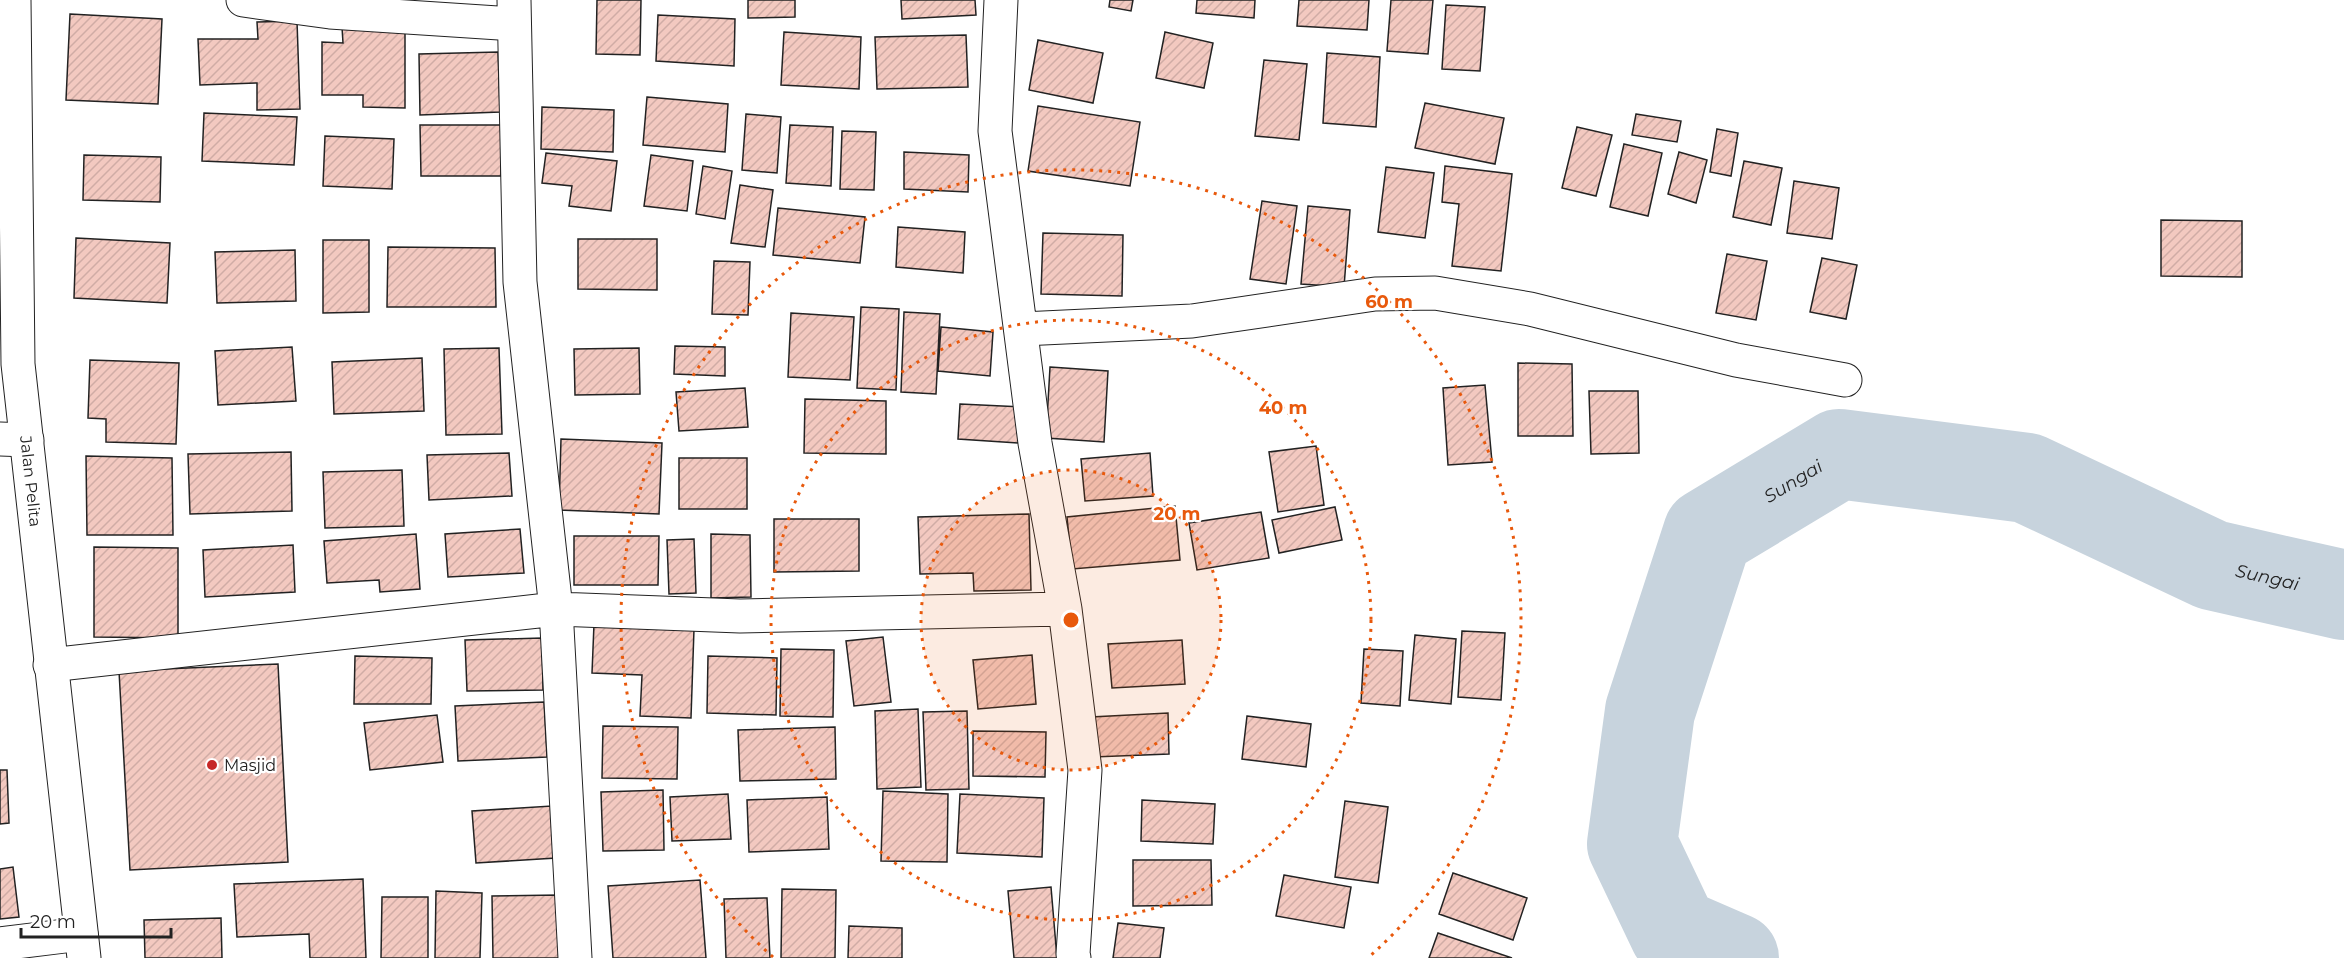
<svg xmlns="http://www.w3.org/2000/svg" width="2344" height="958" font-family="Montserrat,sans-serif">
<defs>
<pattern id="building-hatch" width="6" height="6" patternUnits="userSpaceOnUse" patternTransform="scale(1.5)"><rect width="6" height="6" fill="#f3c9c0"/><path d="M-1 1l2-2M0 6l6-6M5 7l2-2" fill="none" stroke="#d0aca5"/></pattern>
</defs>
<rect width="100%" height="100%" fill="#fff"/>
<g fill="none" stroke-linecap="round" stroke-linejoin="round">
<!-- river -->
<path stroke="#c7d3dd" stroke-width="90" id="s1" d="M 1734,958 L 1674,932 L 1632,844 L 1650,711 L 1708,533 L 1839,454 L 2027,478 L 2212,565 L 2344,595"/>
</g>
<!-- building -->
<path fill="url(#building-hatch)" stroke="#222" stroke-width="1.5" d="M 597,0 L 641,0 L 640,55 L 596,54 Z
M 748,0 L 795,0 L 795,17 L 748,18 Z
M 901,0 L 975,0 L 976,15 L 902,19 Z
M 1110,0 L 1133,0 L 1131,11 L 1109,7 Z
M 1197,0 L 1255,0 L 1254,18 L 1196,13 Z
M 1299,0 L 1369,0 L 1367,30 L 1297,26 Z
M 1391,0 L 1433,0 L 1428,54 L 1387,51 Z
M 1446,5 L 1485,7 L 1480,71 L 1442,69 Z
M 70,14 L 162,19 L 158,104 L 66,100 Z
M 658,15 L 735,19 L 734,66 L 656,61 Z
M 297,21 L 300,109 L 257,110 L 257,83 L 200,85 L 198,39 L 258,39 L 257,22 Z
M 342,27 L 405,28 L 405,108 L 363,107 L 363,95 L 322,95 L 322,42 L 343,43 Z
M 784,32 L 861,37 L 859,89 L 781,85 Z
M 1165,32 L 1213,43 L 1204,88 L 1156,78 Z
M 966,35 L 968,87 L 877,89 L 875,37 Z
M 1038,40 L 1103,53 L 1093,103 L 1029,90 Z
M 498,52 L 500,112 L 420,115 L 419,54 Z
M 1327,53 L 1380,57 L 1376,127 L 1323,123 Z
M 1264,60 L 1307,64 L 1299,140 L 1255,136 Z
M 647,97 L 728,104 L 725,152 L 643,145 Z
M 1425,103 L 1504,118 L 1495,164 L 1415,148 Z
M 1038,106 L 1140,122 L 1130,186 L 1028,171 Z
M 542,107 L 614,110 L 613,152 L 541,149 Z
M 204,113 L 297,117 L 294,165 L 202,161 Z
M 746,114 L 781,117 L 777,173 L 742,170 Z
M 1636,114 L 1681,121 L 1677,142 L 1632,135 Z
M 420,125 L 501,125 L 501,176 L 421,176 Z
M 790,125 L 833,127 L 831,186 L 786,183 Z
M 1577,127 L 1612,135 L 1596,196 L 1562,188 Z
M 1717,129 L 1738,133 L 1731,176 L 1710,172 Z
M 842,131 L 876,132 L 874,190 L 840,189 Z
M 325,136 L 394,139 L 392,189 L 323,186 Z
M 1624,144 L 1662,153 L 1648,216 L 1610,207 Z
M 904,152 L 969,155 L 968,192 L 904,189 Z
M 1679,152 L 1707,160 L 1696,203 L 1668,194 Z
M 546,153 L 617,161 L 611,211 L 569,206 L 572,186 L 542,183 Z
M 84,155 L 161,157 L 160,202 L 83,200 Z
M 651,155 L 693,161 L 687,211 L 644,206 Z
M 1744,161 L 1782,168 L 1771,225 L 1733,217 Z
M 703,166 L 732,171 L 725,219 L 696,214 Z
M 1445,166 L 1512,174 L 1501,271 L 1452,266 L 1459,204 L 1442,202 Z
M 1386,167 L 1434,173 L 1425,238 L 1378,232 Z
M 1794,181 L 1839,188 L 1832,239 L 1787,233 Z
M 740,185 L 773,190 L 765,247 L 731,243 Z
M 1262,201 L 1297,206 L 1286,284 L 1250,279 Z
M 1308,206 L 1350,210 L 1344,287 L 1301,284 Z
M 778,208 L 865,217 L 860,263 L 773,255 Z
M 2161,220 L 2242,221 L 2242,277 L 2161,276 Z
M 898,227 L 965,232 L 963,273 L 896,267 Z
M 1043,233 L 1123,235 L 1122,296 L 1041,294 Z
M 76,238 L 170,243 L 167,303 L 74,298 Z
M 578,239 L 657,239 L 657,290 L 578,289 Z
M 323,240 L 369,240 L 369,312 L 323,313 Z
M 388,247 L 495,248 L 496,307 L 387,307 Z
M 295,250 L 296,301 L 217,303 L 215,252 Z
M 1727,254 L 1767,261 L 1756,320 L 1716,313 Z
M 1822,258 L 1857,265 L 1846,319 L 1810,312 Z
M 714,261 L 750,262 L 748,315 L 712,314 Z
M 861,307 L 899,309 L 896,390 L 857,388 Z
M 904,312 L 940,314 L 936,394 L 901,392 Z
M 791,313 L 854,317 L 850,380 L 788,377 Z
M 941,327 L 993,332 L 990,376 L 938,371 Z
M 675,346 L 725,347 L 725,376 L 674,374 Z
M 292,347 L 296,401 L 218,405 L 215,351 Z
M 499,348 L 502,434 L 446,435 L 444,349 Z
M 639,348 L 640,394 L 575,395 L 574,349 Z
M 422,358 L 424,411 L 334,414 L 332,362 Z
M 90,360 L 179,363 L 176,444 L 106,442 L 106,419 L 88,418 Z
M 1518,363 L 1572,364 L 1573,436 L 1518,436 Z
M 1050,367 L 1108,371 L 1104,442 L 1046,438 Z
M 1485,385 L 1492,462 L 1448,465 L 1443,388 Z
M 745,388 L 748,427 L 679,431 L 676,392 Z
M 1589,391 L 1638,391 L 1639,453 L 1591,454 Z
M 805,399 L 886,401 L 886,454 L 804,453 Z
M 960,404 L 1022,407 L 1019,443 L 958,439 Z
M 561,439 L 662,443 L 659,514 L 559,510 Z
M 1316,446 L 1324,505 L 1278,512 L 1269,452 Z
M 291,452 L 292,511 L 190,514 L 188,454 Z
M 509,453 L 512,496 L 429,500 L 427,455 Z
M 1150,453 L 1153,496 L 1085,501 L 1081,459 Z
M 86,456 L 172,458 L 173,535 L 87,535 Z
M 679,458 L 747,458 L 747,509 L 679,509 Z
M 402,470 L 404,526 L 325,528 L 323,472 Z
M 1175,506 L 1180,560 L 1072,569 L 1067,517 Z
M 1335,507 L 1342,540 L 1279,553 L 1272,520 Z
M 1261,512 L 1269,558 L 1197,570 L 1189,523 Z
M 1029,514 L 1031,590 L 974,591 L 973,573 L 920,574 L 918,517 Z
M 774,519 L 859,519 L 859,571 L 774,572 Z
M 520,529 L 524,573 L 448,577 L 445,534 Z
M 416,534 L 420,589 L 380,592 L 379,580 L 327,583 L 324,541 Z
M 711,534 L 750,535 L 751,597 L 711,598 Z
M 574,536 L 659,536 L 658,585 L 574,585 Z
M 694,539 L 696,593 L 669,594 L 667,540 Z
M 293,545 L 295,592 L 205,597 L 203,550 Z
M 94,547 L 178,548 L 178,638 L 94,637 Z
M 594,624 L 694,629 L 691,718 L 640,716 L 642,675 L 592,673 Z
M 1462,631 L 1505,633 L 1501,700 L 1458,697 Z
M 1415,635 L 1456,639 L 1451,704 L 1409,700 Z
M 883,637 L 891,702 L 854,706 L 846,641 Z
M 542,638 L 543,690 L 467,691 L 465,640 Z
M 1182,640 L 1185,684 L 1112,688 L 1108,644 Z
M 781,649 L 834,650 L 833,717 L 780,716 Z
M 1364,649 L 1403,651 L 1400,706 L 1361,703 Z
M 1032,655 L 1036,704 L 978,709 L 973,660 Z
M 355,656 L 432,658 L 431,704 L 354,704 Z
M 708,656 L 777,658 L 776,715 L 707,713 Z
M 278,664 L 288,862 L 130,870 L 119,671 Z
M 544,702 L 547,757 L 458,761 L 455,706 Z
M 918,709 L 921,787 L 877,789 L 875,711 Z
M 967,711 L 969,789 L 926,790 L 923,712 Z
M 1168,713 L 1169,754 L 1093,757 L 1091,717 Z
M 437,715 L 443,762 L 370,770 L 364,723 Z
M 1247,716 L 1311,724 L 1306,767 L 1242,759 Z
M 603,726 L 678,727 L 677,779 L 602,778 Z
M 835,727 L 836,779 L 740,781 L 738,730 Z
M 973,731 L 1046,732 L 1045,777 L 973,776 Z
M 0,770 L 7,770 L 9,823 L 0,824 Z
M 663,790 L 664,850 L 603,851 L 601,792 Z
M 883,791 L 948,794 L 947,862 L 881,861 Z
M 728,794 L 731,839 L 672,841 L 670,797 Z
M 960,794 L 1044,798 L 1042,857 L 957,853 Z
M 827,797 L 829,849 L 749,852 L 747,800 Z
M 1142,800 L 1215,804 L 1213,844 L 1141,841 Z
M 1345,801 L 1388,807 L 1378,883 L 1335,877 Z
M 552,806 L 556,858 L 476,863 L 472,811 Z
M 1133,860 L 1211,860 L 1212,905 L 1133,906 Z
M 13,867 L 19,917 L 0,919 L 0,869 Z
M 1453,873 L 1527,898 L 1513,940 L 1439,914 Z
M 1284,875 L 1351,887 L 1344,928 L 1276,916 Z
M 363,879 L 366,958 L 310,958 L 309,934 L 237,937 L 234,884 Z
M 700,880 L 706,958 L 613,958 L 608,886 Z
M 1051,887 L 1057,958 L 1014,958 L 1008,891 Z
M 782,889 L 836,890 L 835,958 L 781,958 Z
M 436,891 L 482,893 L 480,958 L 435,958 Z
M 559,895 L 560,958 L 493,958 L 492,896 Z
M 382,897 L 428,897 L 428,958 L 381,958 Z
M 767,898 L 770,958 L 726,958 L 724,899 Z
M 221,918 L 222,958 L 145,958 L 144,920 Z
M 1118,923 L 1164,928 L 1160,958 L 1113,958 Z
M 849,926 L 902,928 L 902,958 L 848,958 Z
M 1438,933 L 1512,958 L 1429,958 Z"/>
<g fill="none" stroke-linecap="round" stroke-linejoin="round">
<!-- minor casing -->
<g stroke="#222" stroke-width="35">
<path id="minor" d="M 243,0 L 330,12 L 514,24
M 514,0 L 520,282 L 556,609 L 575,958
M 1001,0 L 995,131 L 1035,443 L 1065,609 L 1085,770 L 1073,954 L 1074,958
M 1022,329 L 1192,321 L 1375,294 L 1435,293 L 1530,309 L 1736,360 L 1845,380
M 0,439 L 27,440
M 50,665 L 556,609 L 740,616 L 1065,609
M 0,944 L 81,934"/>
</g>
<!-- highway casing -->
<g stroke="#222" stroke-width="35">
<g id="highway">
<path id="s2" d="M 14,0 L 18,364 L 84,958"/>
</g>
</g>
<!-- minor -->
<use href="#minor" stroke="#fff" stroke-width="33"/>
<!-- highway -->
<use href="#highway" stroke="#fff" stroke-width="33"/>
</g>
<!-- distance rings -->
<circle cx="1071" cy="620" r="150" fill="#e8590c" fill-opacity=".12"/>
<g fill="none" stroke="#e8590c" stroke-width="3" stroke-dasharray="3 6">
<circle cx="1071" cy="620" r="150"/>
<circle cx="1071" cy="620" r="300"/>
<path d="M773 957A450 450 0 1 1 1369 957"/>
</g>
<!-- markers -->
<circle fill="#c62828" stroke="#fff" stroke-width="2" cx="212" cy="765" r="6"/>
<g text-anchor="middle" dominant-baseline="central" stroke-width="4.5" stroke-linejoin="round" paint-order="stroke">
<!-- street labels -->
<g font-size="16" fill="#222" stroke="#fff">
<text stroke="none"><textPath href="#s2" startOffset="482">Jalan Pelita</textPath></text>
</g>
<!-- poi labels -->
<g font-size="16" fill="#222" stroke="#fff" text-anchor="start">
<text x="224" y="765">Masjid</text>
</g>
<!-- water labels -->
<g font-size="18" font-style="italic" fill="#222" stroke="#fff">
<text stroke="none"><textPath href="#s1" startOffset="584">Sungai</textPath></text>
<text stroke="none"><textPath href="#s1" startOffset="1088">Sungai</textPath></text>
</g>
</g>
<circle cx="1071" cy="620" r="9" fill="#e8590c" stroke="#fff" stroke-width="3"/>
<g font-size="18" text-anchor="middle" font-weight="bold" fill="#e8590c" stroke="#fff" stroke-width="4.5" stroke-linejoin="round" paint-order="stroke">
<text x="1389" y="308">60 m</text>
<text x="1283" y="414">40 m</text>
<text x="1177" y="520">20 m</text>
</g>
<!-- scale -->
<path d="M21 928v9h150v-9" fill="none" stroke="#222222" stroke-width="3"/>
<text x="30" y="928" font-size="18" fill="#222222" stroke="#ffffff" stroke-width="4.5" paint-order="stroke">20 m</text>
</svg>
